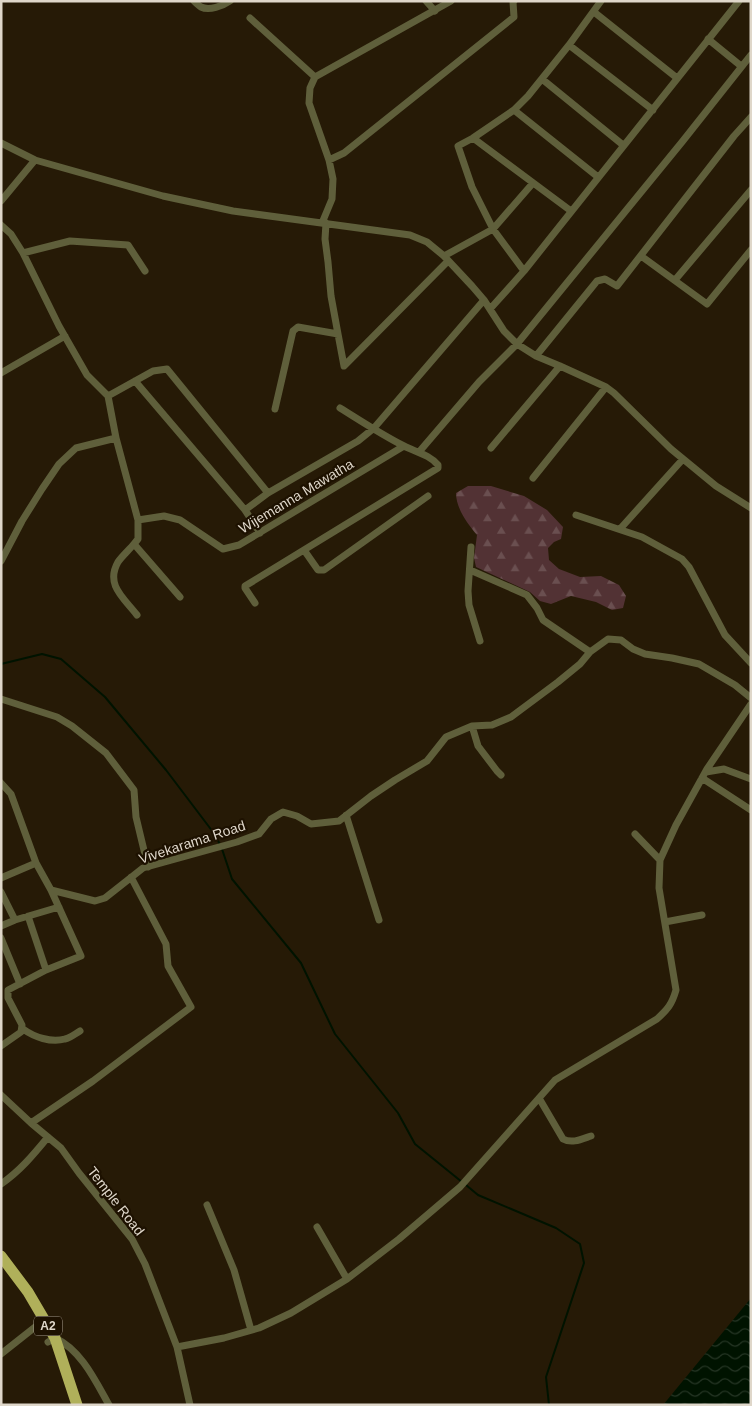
<svg xmlns="http://www.w3.org/2000/svg" width="752" height="1406" font-family="Helvetica,sans-serif">
<defs>
<pattern id="forest-firs" width="22" height="20" patternUnits="userSpaceOnUse" patternTransform="scale(1.25)"><rect width="22" height="20" fill="#523234"/><path d="M5 1l3.5 6h-7zM16 11l3.5 6h-7z" fill="#6a4f50"/></pattern>
<pattern id="water-waves" width="16" height="10" patternUnits="userSpaceOnUse" patternTransform="scale(1.25)"><rect width="16" height="10" fill="#001300"/><path d="M0 5q4-4 8 0t8 0" fill="none" stroke="#253524"/></pattern>
</defs>
<rect width="100%" height="100%" fill="#261a06"/>
<!-- forest -->
<path fill="url(#forest-firs)" d="M 468,486 L 491,486 L 524,496 L 547,510 L 563,527 L 561,539 L 554,542 L 548,548 L 549,560 L 559,569 L 580,577 L 601,576 L 619,585 L 626,596 L 623,608 L 612,610 L 596,602 L 571,596 L 551,604 L 540,601 L 530,592 L 476,567 L 474,558 L 477,535 C 467,523 456,508 456,493 Z"/>
<!-- water -->
<path fill="url(#water-waves)" d="M 751,1298 L 751,1405 L 663,1405 Z"/>
<g fill="none" stroke-linecap="round" stroke-linejoin="round">
<!-- stream -->
<path stroke="#001300" stroke-width="2" d="M 1,664 L 42,654 L 61,659 L 105,697 L 166,770 L 216,836 L 220,845
M 222,849 L 232,879 L 301,963 L 335,1034 L 398,1113 L 415,1144 L 462,1182
M 466,1185 L 478,1195 L 556,1228 L 580,1244 L 584,1263 L 546,1377 L 549,1405"/>
<!-- minor -->
<path stroke="#5f5f3b" stroke-width="7" d="M 194,1 C 195,2 199,6 201,7 C 209,11 223,6 230,1
M 426,1 L 435,11
M 594,12 L 677,78
M 250,18 L 315,77
M 708,39 L 741,66
M 569,45 L 653,110
M 542,79 L 623,145
M 514,110 L 598,177
M 473,138 L 571,211
M 1,143 L 35,160 L 163,196 L 233,211 L 410,235 L 427,242 L 444,256 L 472,286 L 484,300 L 504,331 L 517,344 L 536,356 L 560,366 L 606,387 L 614,393 L 671,449 L 716,486 L 751,508
M 329,160 L 344,153 L 514,17 L 513,2 L 514,1
M 533,183 L 493,229 L 472,187 L 458,146 L 473,138 L 514,110 L 528,96 L 569,45 L 601,1
M 1,201 L 35,160
M 322,223 L 332,199 L 333,179 L 329,160 L 309,103 L 310,88 L 315,77 L 451,1
M 326,223 L 325,239 L 328,262 L 331,296 L 338,334
M 1,225 L 11,234 L 23,253 L 59,326 L 87,375 L 108,396
M 23,253 L 70,241 L 128,245 L 145,271
M 444,256 L 493,229 L 524,271
M 641,256 L 707,304 L 751,250
M 675,280 L 751,190
M 490,309 L 524,271 L 739,1
M 536,356 L 597,281 L 605,279 L 617,286 L 734,136 L 751,117
M 1,373 L 65,336
M 135,381 L 245,510 L 268,493
M 275,409 L 293,331 L 298,327 L 338,334 L 344,366 L 448,261
M 116,438 L 108,396 L 153,371 L 167,369 L 268,493 L 358,441 L 374,428 L 484,300
M 491,448 L 560,366
M 419,452 L 479,382 L 517,344 L 682,142 L 751,55
M 533,478 L 606,387
M 245,510 L 260,533
M 576,515 L 642,537 L 682,559 L 689,567 L 725,635 L 751,663
M 620,529 L 683,459
M 134,544 L 138,539 L 138,520
M 471,547 L 468,591 L 469,605 L 480,641
M 304,550 L 318,570 L 324,570 L 428,496
M 1,561 L 22,521 L 42,489 L 59,464 L 76,448 L 116,438 L 138,520 L 164,516 L 180,520 L 223,549 L 239,545 L 404,446
M 470,570 L 527,595 L 537,608 L 543,620 L 590,652
M 255,603 L 245,588 L 245,586 L 438,468 L 438,465 C 430,455 416,452 404,446 C 382,435 361,421 340,408
M 137,615 C 124,598 105,585 118,562 C 122,556 129,550 134,544 L 180,597
M 1,699 L 57,717 L 72,726 L 106,753 L 134,790 L 136,817 L 148,867
M 472,726 L 478,746 L 497,771 L 501,775
M 706,772 L 724,769 L 751,779
M 702,778 L 751,810
M 1,783 L 11,794 L 36,863
M 346,815 L 379,920
M 635,834 L 660,860
M 1,878 L 36,863 L 51,890 L 95,901 L 105,898 L 143,868 L 237,842 L 259,834 L 271,819 L 283,812 L 297,816 L 311,824 L 339,821 L 371,796 L 395,780 L 427,761 L 446,737 L 472,726 L 492,725 L 511,717 L 558,682 L 580,664 L 590,652 L 608,639 L 621,640 L 633,649 L 645,654 L 672,658 L 699,664 L 735,685 L 751,698
M 1,892 L 15,920 L 1,926
M 28,916 L 46,970
M 15,920 L 59,907
M 665,922 L 702,915
M 1,938 L 20,984
M 23,1029 C 34,1037 51,1043 65,1039 C 70,1038 75,1034 80,1031
M 1,1046 L 21,1032 L 22,1025 L 8,998 L 8,990 L 46,970 L 81,956 L 51,890
M 1,1095 L 31,1123 L 61,1148 L 79,1173 L 132,1239 L 145,1264 L 177,1347 L 190,1405
M 539,1098 L 563,1139 C 572,1144 582,1139 591,1136
M 31,1123 L 93,1081 L 191,1007 L 168,966 L 166,944 L 131,877
M 1,1184 C 20,1171 34,1154 48,1137
M 207,1205 L 234,1270 L 251,1330
M 317,1227 L 347,1279
M 48,1342 L 55,1338 C 81,1350 95,1380 109,1405
M 177,1347 L 224,1338 L 259,1328 L 291,1313 L 347,1279 L 399,1239 L 460,1187 L 555,1080 L 657,1019 C 668,1009 672,1004 676,990 L 659,888 L 660,860 L 676,825 L 707,769 L 751,704
M 1,1354 L 44,1320"/>
<!-- trunk -->
<path stroke="#b0b05a" stroke-width="11" d="M 1,1256 L 28,1292 L 55,1338 L 77,1405"/>
</g>
<g text-anchor="middle" dominant-baseline="central" stroke-width="4.5" stroke-linejoin="round" paint-order="stroke">
<!-- shield labels -->
<rect fill="#1d1100" stroke="#a59c8d" stroke-width="1" x="34" y="1316.5" width="28" height="19" rx="4"/>
<g font-size="12" font-weight="bold" fill="#dfd7ca">
<text x="48" y="1326">A2</text>
</g>
<!-- street labels -->
<g font-size="14" fill="#dfd7ca" stroke="#1d1100">
<text transform="translate(296 496) rotate(-31)">Wijemanna Mawatha</text>
<text transform="translate(192 842) rotate(-18)">Vivekarama Road</text>
<text transform="translate(116 1201) rotate(52)">Temple Road</text>
</g>
</g>
<!-- border -->
<rect width="752" height="1406" fill="none" stroke="#dfd7ca" stroke-width="5"/>
</svg>
